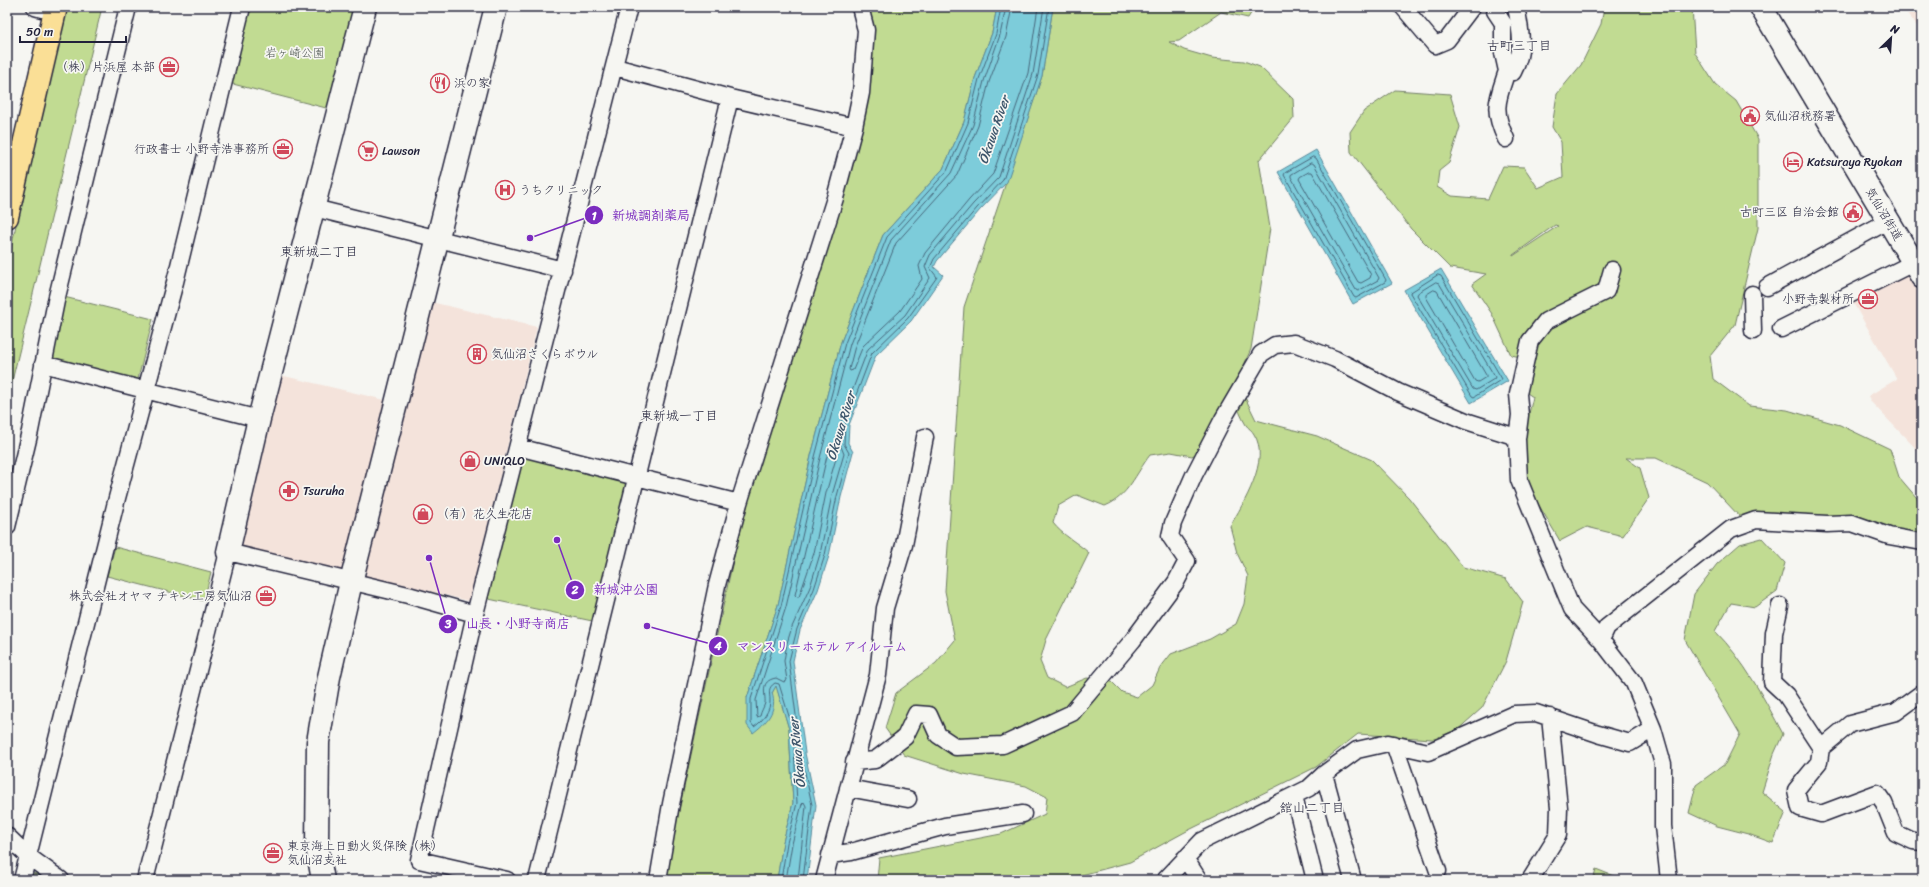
<svg xmlns="http://www.w3.org/2000/svg" width="1929" height="887" font-family="Sriracha,'Klee One',sans-serif">
<rect width="100%" height="100%" fill="#f6f6f2"/>
<filter id="ink" filterUnits="userSpaceOnUse"><feTurbulence type="fractalNoise" baseFrequency=".025" numOctaves="2"/><feDisplacementMap in="SourceGraphic" scale="8" xChannelSelector="R" yChannelSelector="G"/><feConvolveMatrix kernelMatrix="1 2 1 2 8 2 1 2 1" color-interpolation-filters="sRGB"/></filter>
<g filter="url(#ink)">
<!-- built -->
<path fill="#f4e3db" d="M 1902,7 L 1922,7 L 1922,32 Z
M 1907,273 L 1922,299 L 1922,455 L 1871,402 L 1868,396 L 1897,379 L 1852,301 Z
M 431,302 L 537,327 L 469,601 L 363,575 Z
M 280,375 L 385,400 L 344,571 L 236,546 Z"/>
<!-- green -->
<path fill="#c1db92" stroke="#727e66" fill-rule="evenodd" d="M 64,7 L 102,7 L 7,402 L 7,266 Z
M 249,7 L 356,7 L 330,109 L 229,83 Z
M 866,7 L 997,7 L 992,33 L 975,78 L 964,122 L 943,169 L 883,235 L 841,342 L 811,456 L 778,605 L 747,698 L 772,693 L 776,685 L 789,729 L 793,803 L 783,842 L 777,880 L 664,880 L 745,505 L 859,130 Z
M 1053,7 L 1255,7 L 1248,18 L 1221,12 L 1179,41 L 1169,42 L 1184,50 L 1212,58 L 1244,61 L 1260,67 L 1293,99 L 1294,118 L 1259,160 L 1270,228 L 1251,349 L 1237,381 L 1256,420 L 1317,436 L 1372,460 L 1409,498 L 1463,567 L 1506,579 L 1523,602 L 1506,661 L 1482,708 L 1446,740 L 1358,734 L 1316,767 L 1185,832 L 1130,862 L 1063,880 L 877,880 L 879,858 L 1001,834 L 1045,814 L 1047,797 L 1026,786 L 964,774 L 904,755 L 885,728 L 896,693 L 936,663 L 955,640 L 945,591 L 964,307 L 1042,76 ZM 1234,399 C 1238,408 1241,417 1246,425 C 1248,428 1252,430 1254,434 C 1271,460 1243,504 1230,526 L 1237,553 L 1248,576 L 1244,604 L 1236,624 L 1210,639 L 1171,654 L 1160,668 L 1152,685 L 1137,697 L 1122,692 L 1112,682 L 1087,678 L 1065,687 L 1047,678 L 1040,661 L 1046,640 L 1089,553 C 1078,543 1062,535 1053,523 L 1058,506 L 1077,495 L 1105,506 C 1128,497 1136,473 1150,455 L 1171,452 L 1192,456 L 1203,450 Z
M 1604,7 L 1692,7 L 1695,53 L 1715,84 L 1736,101 L 1758,139 L 1758,228 L 1735,325 L 1710,356 L 1713,379 L 1749,406 L 1787,410 L 1840,425 L 1890,449 L 1899,477 L 1922,504 L 1922,533 L 1914,535 L 1741,518 L 1707,482 L 1656,458 L 1626,458 L 1640,468 L 1649,498 L 1623,536 L 1587,527 L 1560,541 L 1523,478 L 1526,426 L 1533,397 L 1527,393 L 1530,357 L 1546,321 L 1526,358 L 1511,355 L 1492,314 L 1472,284 L 1486,274 L 1450,268 L 1411,229 L 1351,152 L 1350,132 L 1364,111 L 1395,90 L 1450,94 L 1460,127 L 1449,163 L 1439,171 L 1437,187 L 1452,196 L 1488,199 L 1503,166 L 1524,167 L 1538,188 L 1563,177 L 1561,142 L 1552,127 L 1557,94 L 1581,65 L 1601,24 ZM 1555,225 L 1558,226 L 1513,256 L 1513,255 Z
M 64,297 L 153,319 L 137,383 L 49,361 Z
M 520,453 L 629,482 L 597,622 L 484,598 Z
M 1762,538 L 1785,563 L 1777,591 L 1755,607 L 1731,603 L 1715,631 C 1744,660 1764,698 1783,734 L 1774,754 L 1762,792 L 1786,812 L 1773,843 L 1748,834 L 1717,826 L 1689,813 L 1696,785 L 1725,764 L 1740,734 L 1685,640 L 1694,594 L 1717,564 L 1740,544 Z
M 115,547 L 211,572 L 204,601 L 107,576 Z
M 1596,869 L 1621,879 L 1621,880 L 1593,880 Z
M 39,873 L 47,880 L 30,880 L 31,874 Z"/>
<!-- water -->
<path fill="#7dccda" stroke="#59889a" d="M 997,7 L 1053,7 L 1042,76 L 1007,182 L 980,210 L 937,261 L 934,267 L 943,275 L 911,321 L 876,355 L 849,425 L 848,443 L 853,452 L 841,497 L 829,556 L 818,590 L 800,630 L 793,661 L 805,753 L 816,805 L 807,880 L 777,880 L 783,842 L 793,803 L 789,729 L 776,686 L 772,693 C 778,711 766,723 753,733 L 747,725 L 747,698 L 778,605 L 811,456 L 841,342 L 883,235 L 943,169 L 964,122 L 975,78 L 992,33 Z
M 1316,150 L 1392,283 L 1353,304 L 1278,172 Z
M 1441,269 L 1508,381 L 1471,403 L 1404,290 Z"/>
<g fill="none" stroke-linecap="round" stroke-linejoin="round">
<!-- shore -->
<path stroke="#46667b" stroke-width="1" d="M 1006,7 L 1000,35 L 984,81 L 973,125 L 951,173 L 891,240 L 850,344 L 820,458 L 786,607 L 756,700 L 757,717 L 760,716 C 761,711 764,707 765,703 C 766,694 759,681 776,678 L 784,682 L 787,680 L 784,661 L 787,643 L 792,627 L 810,587 L 820,554 L 832,495 L 844,454 L 840,444 L 840,425 L 849,399 L 868,349 L 905,315 L 930,278 L 925,267 L 930,255 L 973,204 L 999,177 L 1033,74 L 1044,7
M 1012,7 L 1006,37 L 989,82 L 978,126 L 957,175 L 896,243 L 855,346 L 849,369 L 850,371 L 853,370 L 863,346 L 900,311 L 922,279 L 919,266 L 925,253 L 969,200 L 993,174 L 1028,73 L 1038,7
M 1313,157 L 1316,158 L 1386,280 L 1385,282 L 1356,298 L 1354,297 L 1284,175 L 1285,173 Z
M 1311,163 L 1314,164 L 1379,278 L 1378,280 L 1358,291 L 1356,290 L 1291,177 L 1291,175 Z
M 1309,172 L 1312,172 L 1371,275 L 1370,278 L 1361,283 L 1358,282 L 1299,179 L 1300,177 Z
M 1438,275 L 1441,276 L 1502,379 L 1474,397 L 1472,396 L 1410,293 Z
M 1436,282 L 1439,283 L 1495,377 L 1494,379 L 1476,390 L 1473,389 L 1417,295 L 1418,293 Z
M 1434,290 L 1437,291 L 1486,375 L 1486,377 L 1478,382 L 1475,381 L 1426,297 L 1426,295 Z
M 832,443 L 837,455 L 826,493 L 814,553 L 799,597 L 797,597 L 795,595 L 826,460 L 830,444 Z
M 781,880 L 787,843 L 797,803 L 793,729 L 779,684 L 775,683 C 767,688 770,693 770,700 C 771,710 762,722 754,727 L 751,723 L 751,699 L 781,606 L 815,457 L 845,343 L 887,237 L 947,171 L 968,123 L 979,79 L 996,34 L 1001,7
M 786,880 L 792,844 L 802,804 L 804,802 L 806,806 L 798,880
M 803,880 L 812,805 L 801,754 L 789,661 L 797,629 L 814,589 L 825,555 L 837,496 L 849,453 L 844,444 L 845,424 L 872,353 L 908,318 L 937,277 L 930,268 L 934,259 L 977,208 L 1003,180 L 1038,75 L 1049,7"/>
<!-- street casing -->
<g stroke="#22223b" stroke-width="19">
<path id="street" d="M 35,7 L 42,9
M 1403,7 L 1435,45 L 1447,40 L 1472,7
M 1495,11 L 1503,23 L 1503,53 L 1507,71 L 1513,72 C 1525,50 1521,31 1516,7
M 615,67 L 730,98 L 854,127
M 1506,139 C 1492,109 1497,101 1507,71
M 314,208 L 563,270
M 1767,287 L 1888,221
M 1752,294 L 1753,331
M 1781,329 L 1913,263
M 43,364 L 259,419
M 1517,439 L 1520,415 L 1518,394 L 1530,341 L 1546,321 L 1606,291 L 1612,270
M 518,447 L 739,503
M 7,527 L 30,431 L 56,301 L 128,7
M 1780,606 L 1774,633 L 1772,682 L 1786,695 L 1821,748 L 1850,724 L 1896,712 L 1922,693
M 1601,640 L 1607,627 L 1731,529 L 1756,520 L 1827,524 L 1852,523 L 1889,536 L 1922,542
M 1653,729 L 1663,764 L 1663,826 L 1669,880
M 1394,744 L 1438,871
M 1821,748 L 1819,762 L 1796,790 L 1800,808 L 1821,814 L 1877,793 L 1884,803 L 1896,833 L 1913,841 L 1922,842
M 854,762 L 875,760 L 905,737 L 916,714 L 929,715 L 938,735 L 956,747 L 1003,745 L 1072,713 L 1133,640 L 1176,582 L 1187,561 L 1170,536 L 1173,523 L 1194,475 L 1223,419 L 1261,354 L 1275,345 L 1294,343 L 1335,359 L 1398,392 L 1466,421 L 1510,435 L 1517,439 L 1519,480 L 1572,609 L 1601,640 L 1634,683 L 1653,729 L 1630,743 L 1598,734 L 1536,713 L 1514,714 L 1428,752 L 1388,743 L 1357,750 L 1324,774 L 1309,788 L 1202,841 L 1165,880
M 1324,774 L 1353,880
M 848,788 L 908,799
M 1294,796 L 1315,880
M 7,836 L 28,856 L 61,880
M 830,855 L 851,852 L 945,826 L 1023,814
M 1185,858 L 1199,880
M 22,880 L 117,498 L 175,282 L 242,7
M 145,880 L 228,552 L 408,595 L 475,614
M 507,880 L 419,860 L 475,614 L 629,7
M 537,880 L 730,98
M 658,880 L 671,804 L 717,585 L 739,503 L 835,198 L 854,127 L 861,93 L 866,30 L 860,7
M 824,880 L 878,675 L 885,608 L 904,545 L 925,437
M 1530,880 L 1558,835 L 1559,808 L 1550,717"/>
</g>
<!-- secondary casing -->
<g stroke="#22223b" stroke-width="25">
<path id="secondary" d="M 1761,7 L 1922,277
M 228,552 L 259,419 L 365,7
M 323,880 L 317,847 L 318,742 L 329,677 L 351,582 L 496,7"/>
</g>
<!-- highway casing -->
<g stroke="#22223b" stroke-width="25">
<path id="highway" d="M 7,217 L 56,7"/>
</g>
<!-- street -->
<use href="#street" stroke="#f6f6f2" stroke-width="16"/>
<!-- secondary -->
<use href="#secondary" stroke="#f6f6f2" stroke-width="22"/>
<!-- highway -->
<use href="#highway" stroke="#fadf96" stroke-width="22"/>
</g>
</g>
<!-- icons -->
<defs>
<g id="office-ring" transform="scale(1)"><circle r="9.5" fill="#f6f6f2" stroke="#d1495b" stroke-width="1.5"/><path d="M-6-3h4V-5.5h4V-3h4V5H-6ZM-1-4.5V-3h2v-1.5ZM-6 0V1H6V0Z" fill="#d1495b"/></g>
<g id="restaurant-ring" transform="scale(1)"><circle r="9.5" fill="#f6f6f2" stroke="#d1495b" stroke-width="1.5"/><path d="M-5-6h1v4h1v-4h1v4h1v-4h1v5L-1.5 .5V6h-2V.5L-5-1ZM5-6V6H3V1.5H1.5Q1.5-4 5-6Z" fill="#d1495b"/></g>
<g id="civic-ring" transform="scale(1)"><circle r="9.5" fill="#f6f6f2" stroke="#d1495b" stroke-width="1.5"/><path d="M-.6-6.5H3V-4.5H.6V-3L4-1V1h2V6H-6V1h2V-1L-.6-3ZM-1.2 2.5V6h2.4V2.5Z" fill="#d1495b"/></g>
<g id="supermarket-ring" transform="scale(1)"><circle r="9.5" fill="#f6f6f2" stroke="#d1495b" stroke-width="1.5"/><path d="M-6-5.5h2.5l.6 2H6L4.5 2H-2.5L-4.4-4H-6ZM-1.5 3.2a1.3 1.3 0 1 0 .1 0ZM3 3.2a1.3 1.3 0 1 0 .1 0Z" fill="#d1495b"/></g>
<g id="hotel-ring" transform="scale(1)"><circle r="9.5" fill="#f6f6f2" stroke="#d1495b" stroke-width="1.5"/><path d="M-6-4.5h1.5V1H6V5H4.5V3h-9V5H-6ZM-4 0a1.8 1.8 0 1 1 3.6 0ZM.5 0V-2.5h3Q6-2.5 6 0Z" fill="#d1495b"/></g>
<g id="hospital-ring" transform="scale(1)"><circle r="9.5" fill="#f6f6f2" stroke="#d1495b" stroke-width="1.5"/><path d="M-5-5h3v3.5h4V-5h3V5h-3V1.5h-4V5h-3Z" fill="#d1495b"/></g>
<g id="building-ring" transform="scale(1)"><circle r="9.5" fill="#f6f6f2" stroke="#d1495b" stroke-width="1.5"/><path d="M-4-6H4V6H1V3H-1V6H-4ZM-2.5-4.3h1.7v1.8h-1.7ZM.8-4.3h1.7v1.8H.8ZM-2.5-1h1.7V.8h-1.7ZM.8-1h1.7V.8H.8Z" fill="#d1495b"/></g>
<g id="shop-ring" transform="scale(1)"><circle r="9.5" fill="#f6f6f2" stroke="#d1495b" stroke-width="1.5"/><path d="M-5-2.5h2.3a2.7 3.5 0 0 1 5.4 0H5L5.5 6h-11ZM-1.5-2.5h3a1.5 2.3 0 0 0-3 0Z" fill="#d1495b"/></g>
<g id="pharmacy-ring" transform="scale(1)"><circle r="9.5" fill="#f6f6f2" stroke="#d1495b" stroke-width="1.5"/><path d="M-2-6h4v4h4v4h-4v4h-4v-4h-4v-4h4Z" fill="#d1495b"/></g>
</defs>
<g fill-rule="evenodd">
<use href="#office-ring" x="169" y="67"/>
<use href="#restaurant-ring" x="440" y="83"/>
<use href="#civic-ring" x="1750" y="116"/>
<use href="#office-ring" x="283" y="149"/>
<use href="#supermarket-ring" x="368" y="151"/>
<use href="#hotel-ring" x="1793" y="162"/>
<use href="#hospital-ring" x="505" y="190"/>
<use href="#civic-ring" x="1853" y="212"/>
<use href="#office-ring" x="1868" y="299"/>
<use href="#building-ring" x="477" y="354"/>
<use href="#shop-ring" x="470" y="461"/>
<use href="#pharmacy-ring" x="289" y="491"/>
<use href="#shop-ring" x="423" y="514"/>
<use href="#office-ring" x="266" y="596"/>
<use href="#office-ring" x="273" y="853"/>
</g>
<g text-anchor="middle" dominant-baseline="central" stroke-width="3.5" stroke-linejoin="round" paint-order="stroke">
<!-- park labels -->
<g font-size="12" fill="#525a55" stroke="#f6f6f2">
<text x="295" y="53">岩ヶ崎公園</text>
</g>
<!-- poi labels -->
<g font-size="12" fill="#22223b" stroke="#f6f6f2" text-anchor="start">
<text x="155" y="67" text-anchor="end">（株）片浜屋 本部</text>
<text x="454" y="83">浜の家</text>
<text x="1764" y="116">気仙沼税務署</text>
<text x="269" y="149" text-anchor="end">行政書士 小野寺浩事務所</text>
<text x="382" y="151">Lawson</text>
<text x="1807" y="162">Katsuraya Ryokan</text>
<text x="519" y="190">うちクリニック</text>
<text x="1839" y="212" text-anchor="end">古町三区 自治会館</text>
<text x="1854" y="299" text-anchor="end">小野寺製材所</text>
<text x="491" y="354">気仙沼さくらボウル</text>
<text x="484" y="461">UNIQLO</text>
<text x="303" y="491">Tsuruha</text>
<text x="437" y="514">（有）花久生花店</text>
<text x="252" y="596" text-anchor="end">株式会社オヤマ チキン工房気仙沼</text>
<text x="287" y="846">東京海上日動火災保険（株）<tspan x="287" dy="14">気仙沼支社</tspan></text>
</g>
<!-- street labels -->
<g font-size="12" fill="#22223b" stroke="#f6f6f2">
<text transform="translate(1884 214) rotate(59)">気仙沼街道</text>
</g>
<!-- neighbourhood labels -->
<g font-size="13" fill="#22223b" stroke="#f6f6f2">
<text x="1519" y="45">古町三丁目</text>
<text x="319" y="251">東新城二丁目</text>
<text x="679" y="415">東新城一丁目</text>
<text x="1312" y="807">舘山二丁目</text>
</g>
<!-- water labels -->
<g font-size="13" font-style="italic" fill="#3d556b" stroke="#f6f6f2">
<text transform="translate(994 130) rotate(-71)">Ōkawa River</text>
<text transform="translate(841 426) rotate(-73)">Ōkawa River</text>
<text transform="translate(797 753) rotate(-96)">Ōkawa River</text>
</g>
</g>
<!-- callouts -->
<path fill="none" stroke="#7b2cbf" stroke-width="1.5" d="M530 238L594 215M557 540L575 590M429 558L448 624M647 626L718 646"/>
<g fill="#7b2cbf" stroke="#f6f6f2" stroke-width="1.5">
<circle cx="530" cy="238" r="4"/>
<circle cx="557" cy="540" r="4"/>
<circle cx="429" cy="558" r="4"/>
<circle cx="647" cy="626" r="4"/>
<circle cx="594" cy="215" r="10"/>
<circle cx="575" cy="590" r="10"/>
<circle cx="448" cy="624" r="10"/>
<circle cx="718" cy="646" r="10"/>
</g>
<g font-size="12" text-anchor="middle" font-weight="bold" fill="#fff">
<text x="594" y="220">1</text>
<text x="575" y="594">2</text>
<text x="448" y="628">3</text>
<text x="718" y="650">4</text>
</g>
<g font-size="13" text-anchor="middle" font-weight="bold" fill="#7b2cbf" stroke="#f6f6f2" stroke-width="3.5" stroke-linejoin="round" paint-order="stroke">
<text x="651" y="220">新城調剤薬局</text>
<text x="626" y="594">新城沖公園</text>
<text x="518" y="628">山長・小野寺商店</text>
<text x="822" y="651">マンスリーホテル アイルーム</text>
</g>
<!-- margin -->
<rect width="1929" height="887" fill="none" stroke="#f6f6f2" stroke-width="24"/>
<rect x="12" y="12" width="1905" height="863" fill="none" stroke="#22223b" stroke-width="1.5" filter="url(#ink)"/>
<!-- north arrow -->
<g transform="translate(1891 38) rotate(25)" stroke="#f6f6f2" stroke-width="3" paint-order="stroke">
<path d="M0-3L7 15L0 10L-7 15Z" fill="#22223b"/>
<text y="-6" font-size="11" font-weight="bold" text-anchor="middle" fill="#22223b">N</text>
</g>
<!-- scale -->
<path d="M20 36v6h106v-6" fill="none" stroke="#22223b" stroke-width="2"/>
<text x="26" y="36" font-size="12" fill="#22223b" stroke="#f6f6f2" stroke-width="3" paint-order="stroke">50 m</text>
</svg>
